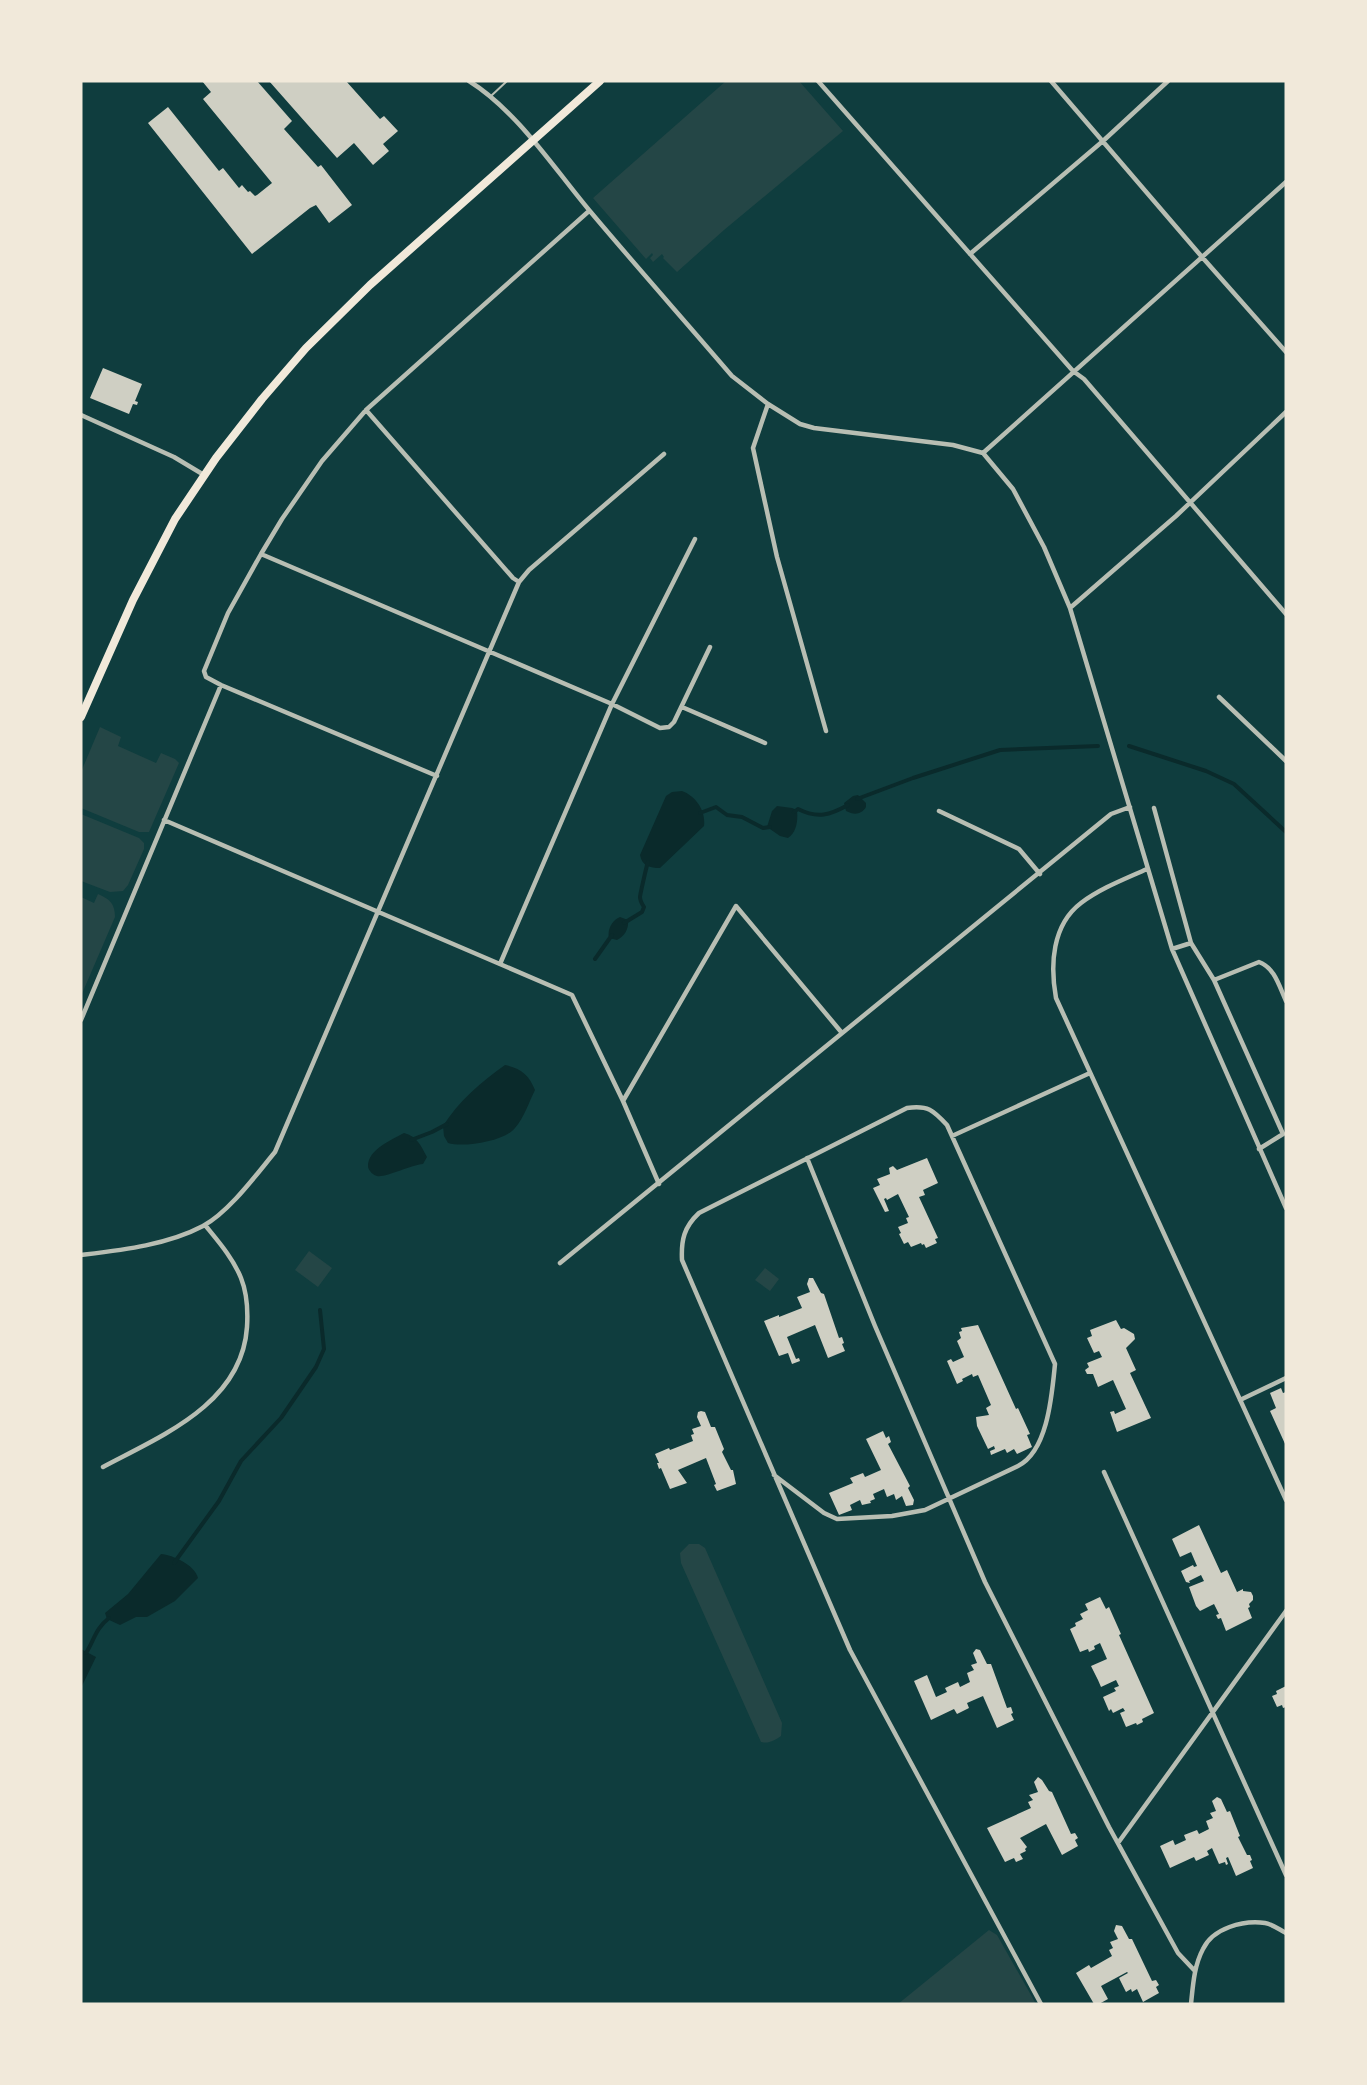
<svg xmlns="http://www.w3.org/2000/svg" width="1367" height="2085" font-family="Barlow,sans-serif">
<rect width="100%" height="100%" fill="#0f3d3e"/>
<!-- green -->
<path fill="#244646" d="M 726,81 L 799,81 L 843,131 L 724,230 L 677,272 L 663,258 L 664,257 L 662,254 L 653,262 L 650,258 L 653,255 L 652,253 L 646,259 L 593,198 Z
M 100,727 L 121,737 L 118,746 L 156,763 L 161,753 L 175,759 L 179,763 L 149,832 L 139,832 L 81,808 L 81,772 Z
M 81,814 L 139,838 L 144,843 L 144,849 L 128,885 L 123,891 L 110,892 L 81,881 Z
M 98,894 C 110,899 115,904 115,917 L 81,996 L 81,897 L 94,903 Z
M 309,1251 L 332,1268 L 318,1287 L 295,1270 Z
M 765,1268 L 779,1279 L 770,1291 L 755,1280 Z
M 689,1544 L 699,1544 L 705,1548 L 782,1723 L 781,1736 C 775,1740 769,1744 761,1742 L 681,1563 L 680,1553 Z
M 989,1930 L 997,1935 L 1036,2004 L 898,2004 Z"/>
<!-- water -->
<path fill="#0a2a2b" d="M 682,791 C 696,796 706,811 704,826 L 660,868 C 650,868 642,866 640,855 L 666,796 L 672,792 Z
M 858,795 L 866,803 L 866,807 C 861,815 854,815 846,811 L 844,803 L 853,796 Z
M 777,806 L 792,808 L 797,810 C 798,820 797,832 788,838 L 780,836 L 767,827 L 772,811 Z
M 620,917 L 628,920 C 629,928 625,936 617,940 L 609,938 C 607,930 612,920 620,917 Z
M 505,1065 C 521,1068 529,1075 535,1090 C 529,1102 524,1118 515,1128 C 505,1141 464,1148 448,1143 L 444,1136 L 443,1126 C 458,1102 482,1081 505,1065 Z
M 404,1133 C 417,1136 421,1146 427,1157 L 423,1164 C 411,1165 385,1178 377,1176 C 373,1175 369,1171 368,1167 C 367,1150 391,1140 404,1133 Z
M 161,1554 C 173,1555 195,1565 198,1578 L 175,1601 L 147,1617 L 136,1617 L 120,1625 L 107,1619 L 105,1613 L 128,1594 Z
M 81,1649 L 96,1657 L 81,1688 Z"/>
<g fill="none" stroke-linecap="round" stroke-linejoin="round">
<!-- stream -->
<path stroke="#0a2a2b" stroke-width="4" d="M 1129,746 L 1206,771 L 1234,784 L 1286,832
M 857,799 L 913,778 L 1000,750 L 1098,746
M 794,812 L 798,809 C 818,819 830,815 848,805
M 700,813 L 716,807 L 727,815 L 742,817 L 763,828 L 770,827
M 624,923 L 642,912 L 644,907 C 642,904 640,901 640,897 C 640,895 647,864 648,862
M 595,959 L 612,935
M 411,1140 L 432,1132 L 447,1124
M 174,1563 L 219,1501 L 241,1461 L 281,1418 L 316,1367 L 324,1349 L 320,1310
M 86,1653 C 94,1640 96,1628 109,1618"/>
</g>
<!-- building -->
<path fill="#cfcfc3" d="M 202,81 L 257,81 L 292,121 L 284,129 L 318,167 L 321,165 L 352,205 L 329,223 L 316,205 L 310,208 L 252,254 L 148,123 L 168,107 L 219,171 L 223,168 L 239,188 L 242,185 L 248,192 L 250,191 L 255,196 L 257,195 L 272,183 L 203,99 L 211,92 Z
M 269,81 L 346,81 L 380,119 L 384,116 L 398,131 L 383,144 L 389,151 L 373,165 L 354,143 L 337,158 Z
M 103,368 L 142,384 L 135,401 L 138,402 L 137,405 L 133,404 L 129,414 L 90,398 Z
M 927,1158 L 938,1183 L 923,1190 L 925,1195 L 919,1197 L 938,1238 L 935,1239 L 937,1243 L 926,1248 L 924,1244 L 922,1245 L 921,1243 L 911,1247 L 908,1242 L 904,1244 L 899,1234 L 901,1233 L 898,1227 L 908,1223 L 906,1218 L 909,1217 L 898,1194 L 887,1200 L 886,1198 L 884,1199 L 889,1211 L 885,1212 L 873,1188 L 880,1185 L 877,1179 L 890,1174 L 889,1168 L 893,1166 L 897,1170 Z
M 809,1278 L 813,1278 L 821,1293 L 824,1294 L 839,1338 L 842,1337 L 844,1343 L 842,1344 L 845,1351 L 828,1358 L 815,1325 L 787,1337 L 796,1359 L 799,1358 L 800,1361 L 792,1364 L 788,1353 L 779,1356 L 764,1321 L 779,1315 L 779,1317 L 802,1308 L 797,1297 L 810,1292 L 807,1284 Z
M 1116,1320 L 1121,1329 L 1124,1328 L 1134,1334 L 1135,1339 L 1126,1348 L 1136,1370 L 1130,1373 L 1151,1418 L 1117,1432 L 1110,1412 L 1114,1411 L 1115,1414 L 1126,1409 L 1113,1380 L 1098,1387 L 1093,1374 L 1087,1374 L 1085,1370 L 1089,1367 L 1087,1363 L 1102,1357 L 1099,1351 L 1094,1353 L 1087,1338 L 1092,1336 L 1090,1330 Z
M 978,1325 L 1016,1409 L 1018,1408 L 1030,1434 L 1027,1435 L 1032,1447 L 1017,1454 L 1014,1449 L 1007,1453 L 1005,1449 L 991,1455 L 990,1451 L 995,1449 L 994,1446 L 988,1449 L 977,1426 L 976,1417 L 989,1415 L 986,1408 L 991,1405 L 978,1375 L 973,1377 L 972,1374 L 962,1379 L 963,1381 L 957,1384 L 947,1361 L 951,1359 L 953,1362 L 964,1357 L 957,1341 L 961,1338 L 959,1332 L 962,1331 L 961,1328 Z
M 1281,1388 L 1283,1393 L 1286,1392 L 1286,1446 L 1270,1411 L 1276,1408 L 1270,1393 Z
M 701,1411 L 705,1412 L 711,1427 L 715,1427 L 724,1449 L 722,1452 L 731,1470 L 733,1470 L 736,1484 L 717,1491 L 714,1485 L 716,1484 L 706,1458 L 678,1470 L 687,1483 L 670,1489 L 661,1468 L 659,1469 L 657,1463 L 659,1463 L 655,1454 L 669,1448 L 670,1450 L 693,1441 L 691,1435 L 694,1434 L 692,1429 L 701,1426 L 697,1417 L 698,1412 Z
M 883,1431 L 886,1438 L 889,1436 L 891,1442 L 888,1444 L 910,1486 L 908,1488 L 914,1500 L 913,1505 L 906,1506 L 902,1496 L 896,1500 L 894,1494 L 887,1497 L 884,1489 L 873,1494 L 875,1499 L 870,1501 L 871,1503 L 862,1505 L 860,1500 L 850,1505 L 852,1510 L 839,1515 L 829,1493 L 853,1483 L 850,1478 L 863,1473 L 865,1477 L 881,1470 L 866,1439 Z
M 1199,1525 L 1221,1573 L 1227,1570 L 1237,1592 L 1243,1589 L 1243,1591 L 1251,1592 L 1253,1596 L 1253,1600 L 1249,1604 L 1250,1607 L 1248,1608 L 1252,1618 L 1226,1631 L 1221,1618 L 1218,1619 L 1216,1615 L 1219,1614 L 1214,1604 L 1200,1611 L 1196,1606 L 1189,1587 L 1204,1581 L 1201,1575 L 1189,1581 L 1190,1583 L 1186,1582 L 1181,1571 L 1193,1565 L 1194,1567 L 1197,1566 L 1191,1552 L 1180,1557 L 1172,1539 Z
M 1100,1597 L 1106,1609 L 1109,1607 L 1121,1634 L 1119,1635 L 1154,1713 L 1142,1719 L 1143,1722 L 1137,1725 L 1136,1723 L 1126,1727 L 1120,1713 L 1125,1711 L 1123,1708 L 1113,1713 L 1111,1709 L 1109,1711 L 1103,1697 L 1116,1691 L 1114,1688 L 1119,1686 L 1116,1680 L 1101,1687 L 1098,1680 L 1091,1666 L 1107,1659 L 1100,1643 L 1094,1646 L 1095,1649 L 1089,1652 L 1088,1649 L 1080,1652 L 1070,1629 L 1076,1626 L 1075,1623 L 1083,1619 L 1080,1614 L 1088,1610 L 1085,1604 Z
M 976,1649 L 980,1650 L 987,1664 L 991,1664 L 1007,1708 L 1011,1707 L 1013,1713 L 1011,1714 L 1014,1720 L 997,1728 L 983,1696 L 967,1703 L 969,1708 L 957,1714 L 954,1709 L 931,1720 L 914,1681 L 927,1675 L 936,1697 L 947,1692 L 945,1688 L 958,1682 L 960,1687 L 970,1682 L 967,1673 L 974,1670 L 971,1665 L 977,1663 L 973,1653 Z
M 1286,1686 L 1286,1707 L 1283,1708 L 1282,1705 L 1277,1707 L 1272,1696 L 1277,1694 L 1276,1691 Z
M 1038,1777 L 1042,1780 L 1049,1791 L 1052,1792 L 1071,1834 L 1075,1833 L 1078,1838 L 1075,1840 L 1078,1846 L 1062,1855 L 1046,1824 L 1020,1838 L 1027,1847 L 1025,1849 L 1026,1851 L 1020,1854 L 1023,1859 L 1016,1862 L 1014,1858 L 1005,1862 L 987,1828 L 1031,1808 L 1028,1802 L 1033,1800 L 1029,1795 L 1038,1792 L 1034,1782 Z
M 1217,1797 L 1221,1799 L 1227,1812 L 1230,1811 L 1240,1836 L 1238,1837 L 1247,1855 L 1250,1855 L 1252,1860 L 1250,1861 L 1253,1868 L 1236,1876 L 1228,1857 L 1226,1858 L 1228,1864 L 1226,1865 L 1225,1862 L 1219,1864 L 1212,1848 L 1207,1851 L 1209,1855 L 1196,1861 L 1194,1857 L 1170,1868 L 1160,1846 L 1173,1840 L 1175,1845 L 1186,1840 L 1184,1835 L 1197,1830 L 1199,1834 L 1209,1829 L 1206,1821 L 1213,1818 L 1210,1813 L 1216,1811 L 1212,1801 Z
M 1116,1925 L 1122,1926 L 1129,1939 L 1132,1939 L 1152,1981 L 1156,1980 L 1159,1985 L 1156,1987 L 1159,1993 L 1143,2002 L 1137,1989 L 1132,1992 L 1131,1989 L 1126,1992 L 1119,1978 L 1128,1973 L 1127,1972 L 1101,1986 L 1108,1999 L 1099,2004 L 1094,2004 L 1076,1973 L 1089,1965 L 1091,1968 L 1112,1956 L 1109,1950 L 1113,1948 L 1110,1942 L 1118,1939 L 1114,1931 Z"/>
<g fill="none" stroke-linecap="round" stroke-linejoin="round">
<!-- service -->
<path stroke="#b8beb3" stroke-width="2" d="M 491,96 L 507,81"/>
<!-- minor -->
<path stroke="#b8beb3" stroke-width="4.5" d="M 469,81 C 517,111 553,167 589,210 C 636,266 685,321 732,376 L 768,404 L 800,424 L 814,428 L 953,445 L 983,453 L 1013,489 L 1044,547 L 1070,608 L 1172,949 L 1286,1208
M 818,81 L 1073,371 L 1084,379 L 1286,614
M 1051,81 L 1202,257 L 1286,352
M 970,254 L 1103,141 L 1168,81
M 768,404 L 753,448 L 777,557 L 826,731
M 366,410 L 513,578 L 519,582
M 81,415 L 174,457 L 204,475
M 983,453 L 1286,182
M 261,554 L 612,704 L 660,728 L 669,727 L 674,722 L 710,647
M 1070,608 L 1176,516 L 1286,412
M 1219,697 L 1286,761
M 682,707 L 765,743
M 437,776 L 221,685 L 206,677 L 204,671 L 228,613 L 261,554 L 282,519 L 322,461 L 366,410 L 589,211
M 1154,808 L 1191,943
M 939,811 L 1019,849 L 1040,874
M 164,820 L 572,995 L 623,1101 L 659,1184
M 1147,869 C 1125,879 1101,888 1081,903 C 1052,925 1050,965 1056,998 L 1286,1500
M 1172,949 L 1191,943 L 1214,980 L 1283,1134 L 1259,1149
M 500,964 L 612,704 L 695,539
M 1214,980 L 1259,962 C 1275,968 1279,986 1286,1001
M 81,1020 L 221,685
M 623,1101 L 736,906 L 842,1033
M 952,1136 L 1090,1073
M 807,1158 L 875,1326 L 985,1582 L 1109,1827 L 1178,1953 L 1194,1970
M 81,1255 C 122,1250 167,1245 203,1226 C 229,1212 256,1175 275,1152 L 519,582 L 529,570 L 664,454
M 560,1263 L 1111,814 L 1130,807
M 1240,1400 L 1286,1378
M 103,1467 C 161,1436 242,1404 247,1327 C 248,1311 247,1293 241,1278 C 233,1258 218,1241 205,1225
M 1104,1472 L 1286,1875
M 774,1475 L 824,1513 L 837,1519 L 892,1516 L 925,1510 L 1018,1466 C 1048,1451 1052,1394 1055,1364 L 947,1125 C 933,1110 928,1105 907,1108 L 699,1213 C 684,1227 681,1240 682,1260 L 850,1650 L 1041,2004
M 1118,1843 L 1286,1611
M 1191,2004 C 1193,1985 1194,1966 1203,1949 C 1213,1928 1243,1920 1265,1923 C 1272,1924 1280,1930 1286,1933"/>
<!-- primary -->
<path stroke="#f1e9da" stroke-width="8" d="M 81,717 L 133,600 L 175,519 L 216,458 L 262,399 L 306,348 L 370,285 L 600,81"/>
</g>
<!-- border -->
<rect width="1367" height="2085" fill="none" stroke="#f1e9da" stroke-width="165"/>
</svg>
